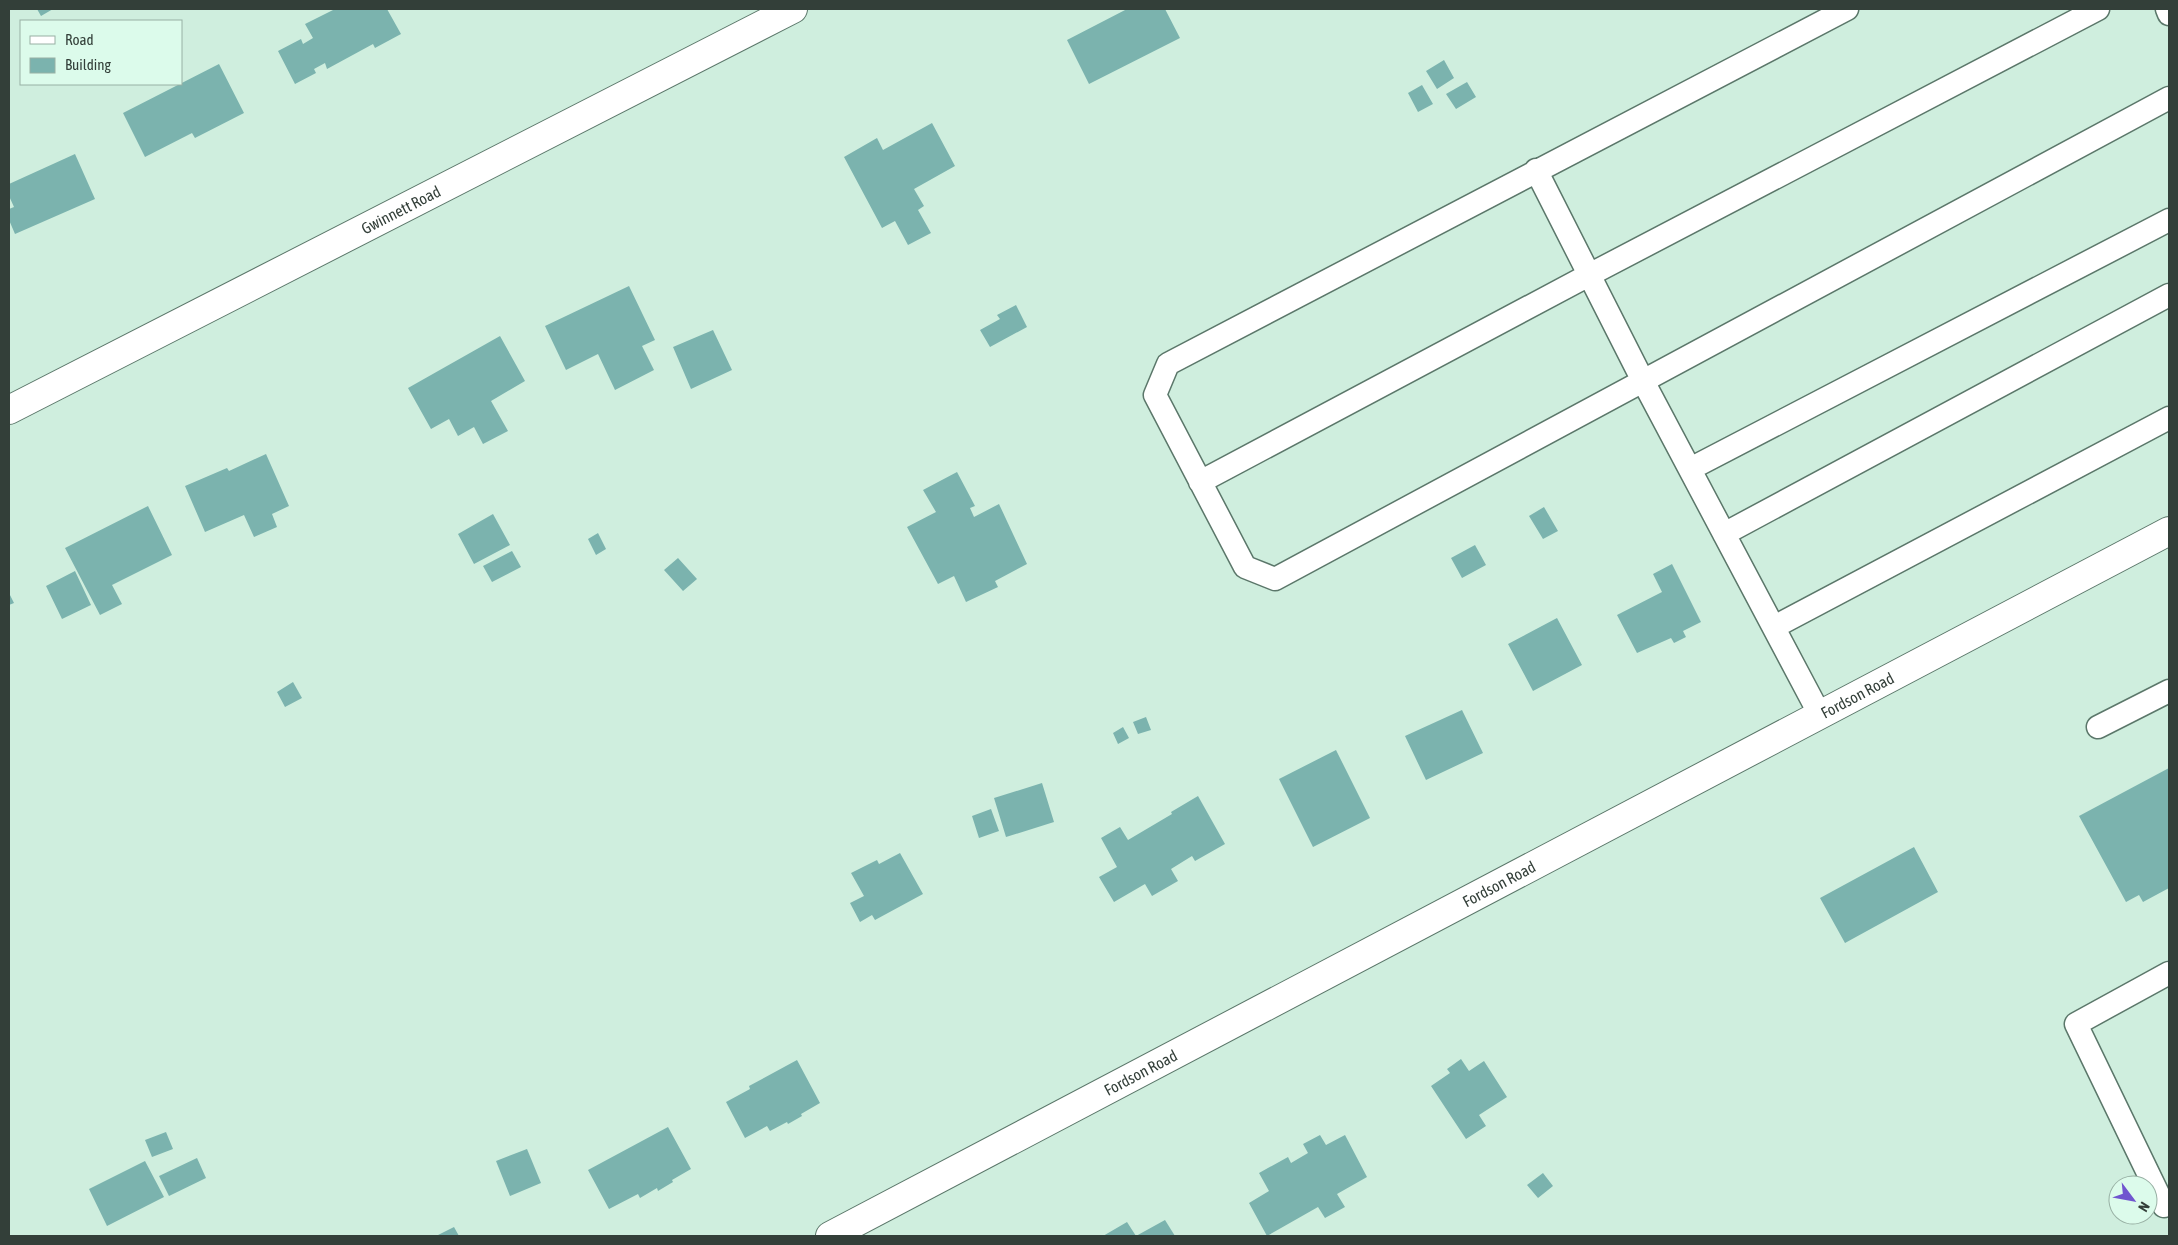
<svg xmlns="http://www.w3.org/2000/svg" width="2178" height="1245" font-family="'Asap Condensed',sans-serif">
<rect width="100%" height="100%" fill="#cfeede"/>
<!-- building -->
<path fill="#7bb3ae" d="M 37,9 L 53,9 L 41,16 Z
M 335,9 L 387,9 L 401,34 L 375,48 L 373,44 L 327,69 L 325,63 L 314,69 L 316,73 L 295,84 L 278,51 L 301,39 L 303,44 L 313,38 L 305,24 Z
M 1127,9 L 1165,9 L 1180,38 L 1089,84 L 1067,40 Z
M 1444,60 L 1454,78 L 1437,89 L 1426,71 Z
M 219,64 L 244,113 L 195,138 L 192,133 L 145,157 L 123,113 Z
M 1467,82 L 1476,97 L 1456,109 L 1446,94 Z
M 1422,85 L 1433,104 L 1418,112 L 1408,93 Z
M 932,123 L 955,166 L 914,189 L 924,206 L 918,210 L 931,233 L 908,245 L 895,221 L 882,228 L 844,157 L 877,138 L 883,150 Z
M 75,154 L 95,199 L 15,234 L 9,220 L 9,209 L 14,207 L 9,196 L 9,184 Z
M 629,286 L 655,340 L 642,346 L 654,370 L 615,390 L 598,354 L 566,370 L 545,326 Z
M 1016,305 L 1027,327 L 990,347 L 980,330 L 1000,319 L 997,315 Z
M 713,330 L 732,370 L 691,389 L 673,347 Z
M 500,336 L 525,381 L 491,401 L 508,431 L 483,444 L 474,427 L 458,436 L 449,419 L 431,429 L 408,388 Z
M 266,454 L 289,506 L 272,514 L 277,527 L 254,537 L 244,515 L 205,532 L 185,486 L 227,468 L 229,471 Z
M 957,472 L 975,506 L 970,508 L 974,517 L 999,504 L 1027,564 L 995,581 L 998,587 L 966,602 L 954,576 L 938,584 L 907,527 L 936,512 L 923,490 Z
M 148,506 L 172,555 L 112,585 L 122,604 L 100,615 L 65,548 Z
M 1544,507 L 1558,531 L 1543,539 L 1529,516 Z
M 493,514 L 510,545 L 474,564 L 458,534 Z
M 598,533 L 606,549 L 596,555 L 588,539 Z
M 1475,545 L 1486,565 L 1462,578 L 1451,558 Z
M 512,551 L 521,567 L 492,582 L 483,566 Z
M 678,558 L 697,579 L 683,591 L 664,570 Z
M 1672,564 L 1701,622 L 1683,631 L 1686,637 L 1674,643 L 1671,638 L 1637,653 L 1617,615 L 1662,592 L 1653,574 Z
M 75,571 L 91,605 L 62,619 L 46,586 Z
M 9,593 L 14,603 L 9,605 Z
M 1557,618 L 1582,665 L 1533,691 L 1508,644 Z
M 293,682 L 302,698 L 285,707 L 277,692 Z
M 1462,710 L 1483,753 L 1426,780 L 1405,736 Z
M 1146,717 L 1151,730 L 1138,734 L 1133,722 Z
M 1123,727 L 1129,738 L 1118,744 L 1113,733 Z
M 1336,750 L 1370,818 L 1313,847 L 1279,779 Z
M 2169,768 L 2169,888 L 2143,902 L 2139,895 L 2126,902 L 2079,816 Z
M 1042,783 L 1054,822 L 1006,837 L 994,798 Z
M 1198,796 L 1225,844 L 1195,861 L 1192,856 L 1171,869 L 1178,881 L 1152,896 L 1145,884 L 1114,902 L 1099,877 L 1117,867 L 1101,838 L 1120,827 L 1128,840 L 1172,814 L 1171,812 Z
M 991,809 L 999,831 L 979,838 L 972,816 Z
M 1914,847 L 1938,892 L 1845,943 L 1820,898 Z
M 900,853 L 923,894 L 875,920 L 872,915 L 860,922 L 850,903 L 864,896 L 851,873 L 877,860 L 879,864 Z
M 1461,1059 L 1469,1071 L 1484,1061 L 1507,1097 L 1479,1115 L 1486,1126 L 1466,1139 L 1431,1086 L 1450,1073 L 1447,1069 Z
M 797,1060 L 820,1103 L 801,1114 L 802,1116 L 788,1124 L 787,1122 L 770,1131 L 767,1126 L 745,1138 L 726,1102 L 750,1089 L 749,1086 Z
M 668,1127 L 691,1169 L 672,1180 L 673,1182 L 658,1191 L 657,1188 L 640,1198 L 638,1194 L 609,1209 L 588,1170 Z
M 166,1132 L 173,1149 L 152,1157 L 145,1140 Z
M 1320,1135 L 1326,1145 L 1345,1135 L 1367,1177 L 1337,1194 L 1345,1207 L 1325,1218 L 1318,1207 L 1267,1236 L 1249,1203 L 1269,1191 L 1259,1173 L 1288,1157 L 1291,1163 L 1308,1153 L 1303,1144 Z
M 527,1149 L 541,1183 L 510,1196 L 496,1161 Z
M 197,1158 L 206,1178 L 169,1196 L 159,1176 Z
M 145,1161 L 164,1197 L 107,1226 L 89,1189 Z
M 1543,1173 L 1553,1186 L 1538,1198 L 1527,1185 Z
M 1165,1220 L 1175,1236 L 1136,1236 Z
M 1127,1222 L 1136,1236 L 1103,1236 Z
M 454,1227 L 459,1236 L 436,1236 Z"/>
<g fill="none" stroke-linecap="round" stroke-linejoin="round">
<!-- lane casing -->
<g stroke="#5b776a" stroke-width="25">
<path id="lane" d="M 1847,9 L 1168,364 L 1155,395 L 1245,567 L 1275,579 L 2169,98
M 2167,9 L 2169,14
M 1536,170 L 1643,381 L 1820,715
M 1690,469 L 2169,220
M 1200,482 L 1589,275 L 2098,9
M 1724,534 L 2169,295
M 1774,627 L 2169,418
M 2098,727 L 2169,691
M 2169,973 L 2076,1024 L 2164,1206 L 2169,1203"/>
</g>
<!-- street casing -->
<g stroke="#5b776a" stroke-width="30">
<g id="street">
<path id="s1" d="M 9,410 L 793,9"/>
<path id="s2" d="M 830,1236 L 2169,531"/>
</g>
</g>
<!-- lane -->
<use href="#lane" stroke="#fff" stroke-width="22"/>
<!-- street -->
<use href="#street" stroke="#fff" stroke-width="28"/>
</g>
<g text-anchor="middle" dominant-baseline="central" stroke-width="5" stroke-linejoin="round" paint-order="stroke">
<!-- street labels -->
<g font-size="16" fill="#333f39" stroke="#dcfbeb">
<text stroke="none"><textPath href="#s1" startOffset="440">Gwinnett Road</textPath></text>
<text stroke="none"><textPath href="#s2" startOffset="1161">Fordson Road</textPath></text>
<text stroke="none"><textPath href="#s2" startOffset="756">Fordson Road</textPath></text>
<text stroke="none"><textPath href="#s2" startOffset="351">Fordson Road</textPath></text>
</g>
</g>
<!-- border -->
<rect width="2178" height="1245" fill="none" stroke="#333f39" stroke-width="20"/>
<!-- legend -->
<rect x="20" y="20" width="162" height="65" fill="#dcfbeb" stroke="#98b0a4"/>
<rect x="30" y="36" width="25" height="8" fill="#ffffff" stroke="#98b0a4"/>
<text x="65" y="45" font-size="15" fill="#333f39">Road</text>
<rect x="30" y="58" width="25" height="15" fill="#7bb3ae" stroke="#98b0a4"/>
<text x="65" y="70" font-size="15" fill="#333f39">Building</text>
<!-- north arrow -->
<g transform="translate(2133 1200) rotate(122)"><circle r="24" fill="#dcfbeb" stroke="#98b0a4"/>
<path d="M0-4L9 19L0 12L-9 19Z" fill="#7056cf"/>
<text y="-8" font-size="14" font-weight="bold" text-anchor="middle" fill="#333f39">N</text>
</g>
</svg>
